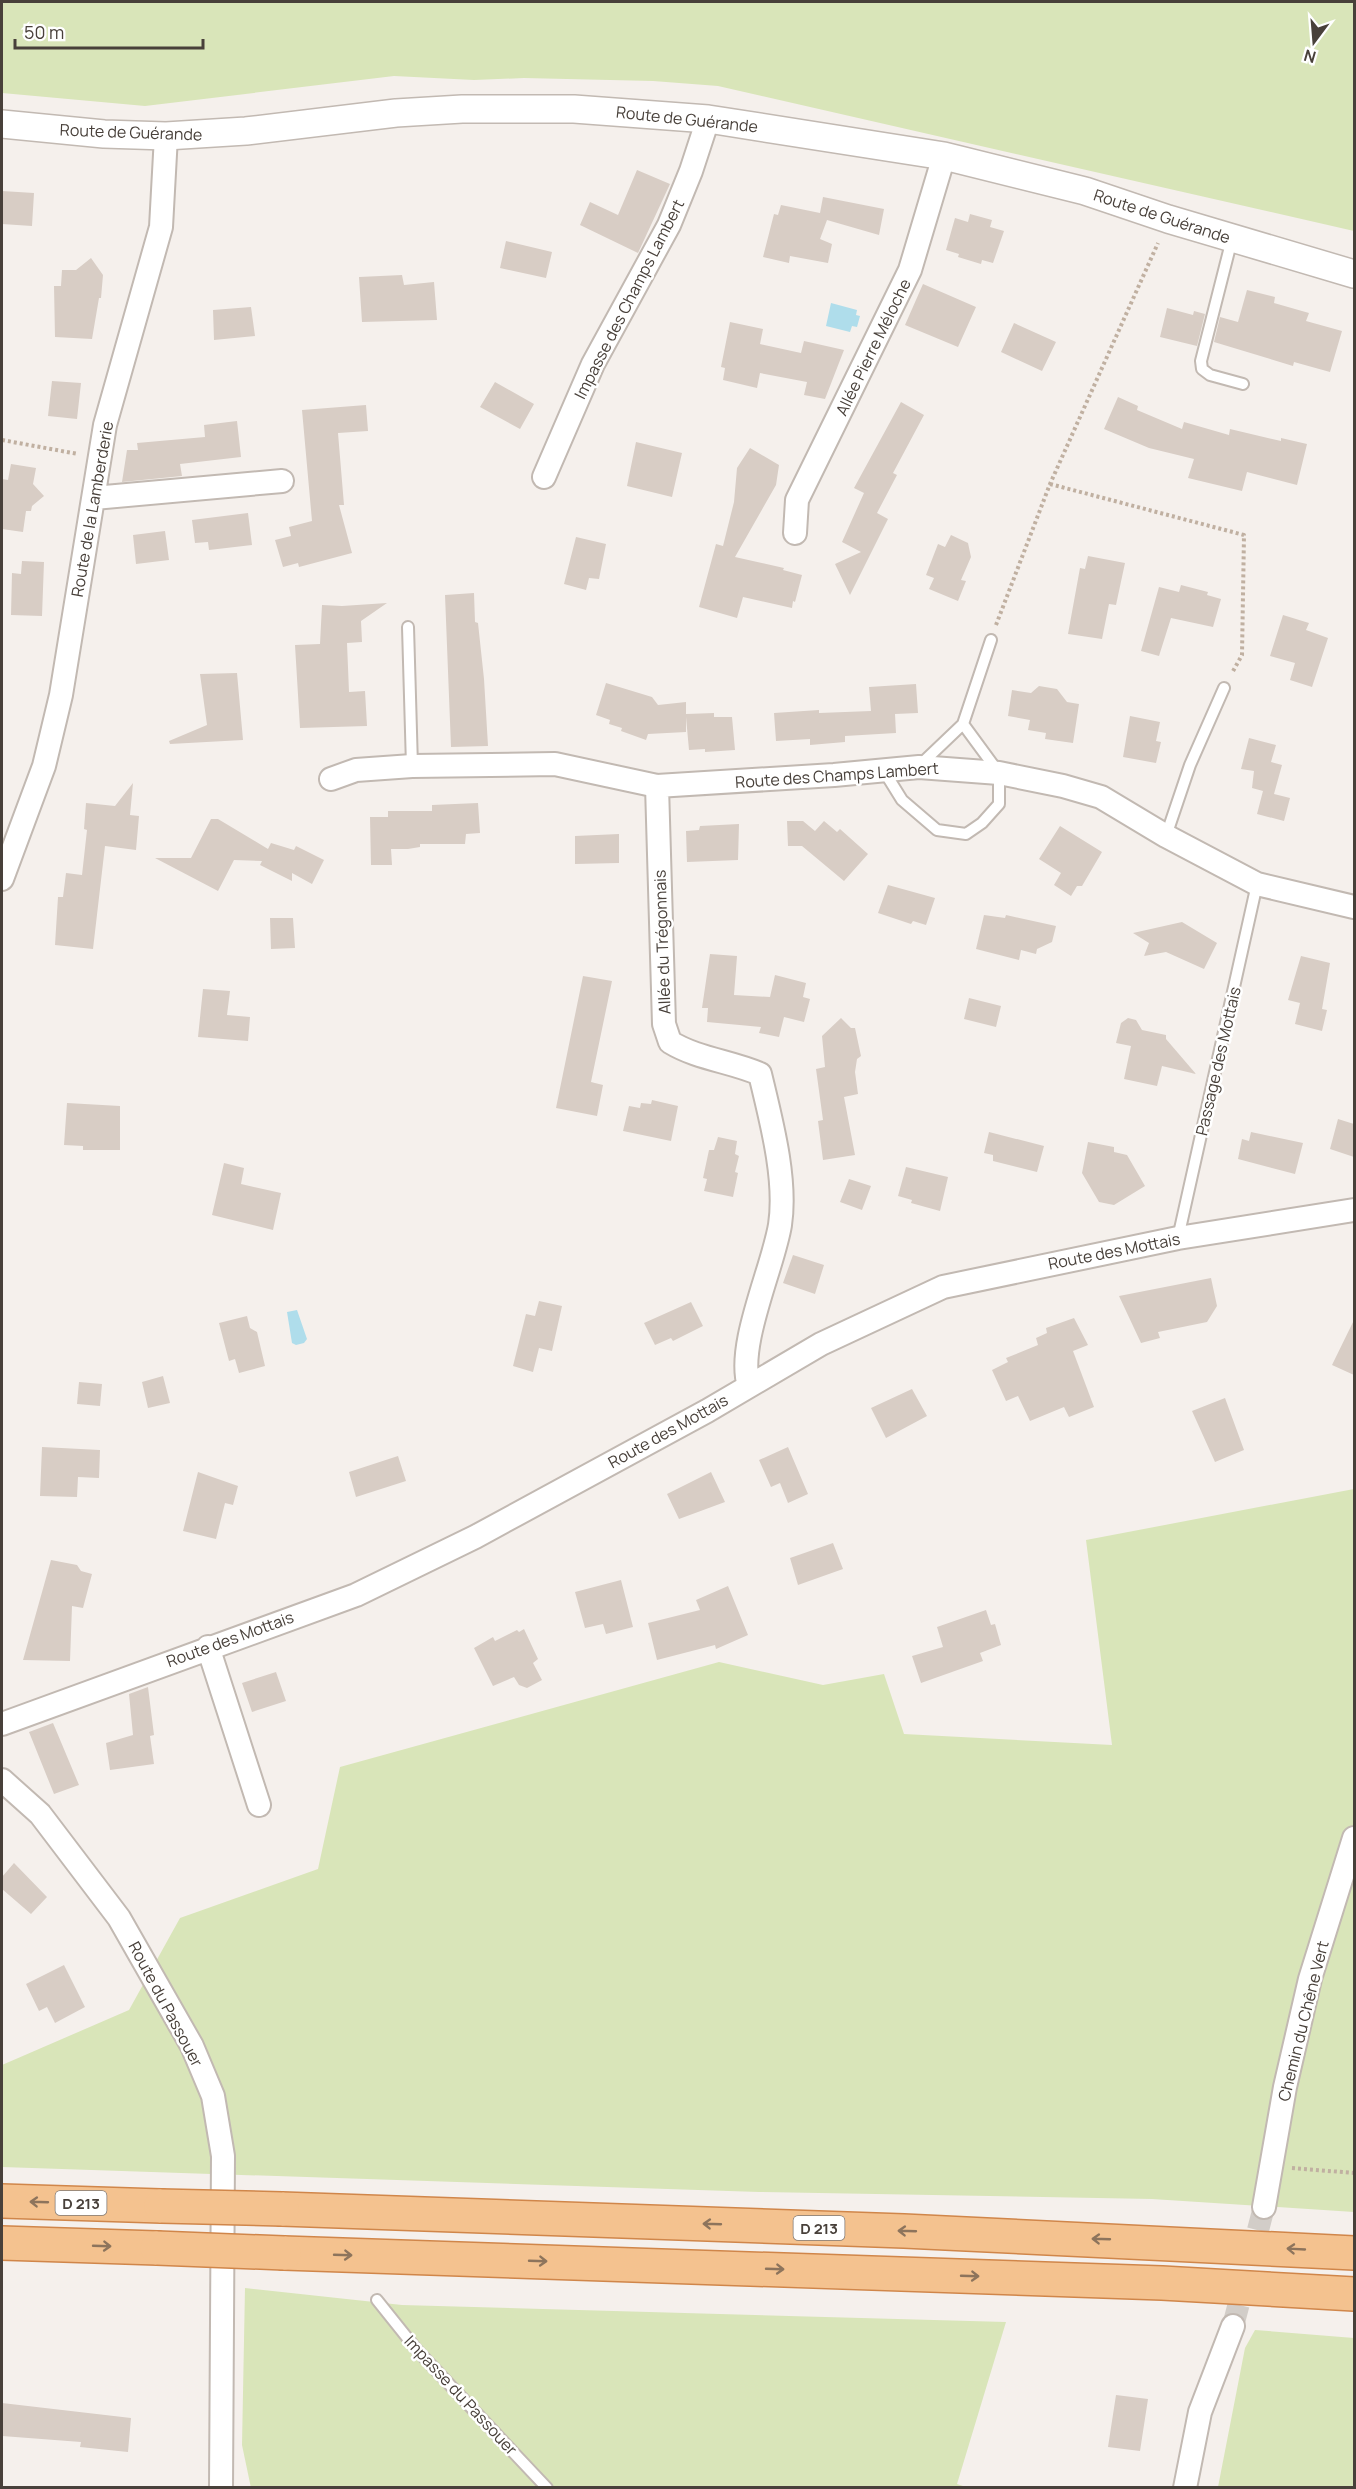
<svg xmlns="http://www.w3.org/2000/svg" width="1356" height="2489" font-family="Manrope,sans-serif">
<rect width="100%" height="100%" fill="#f5f0ec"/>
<!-- green -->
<path fill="#d9e5b9" d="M 2,2 L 1354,2 L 1354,231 L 718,86 L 653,81 L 524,78 L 474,80 L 394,76 L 145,106 L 2,93 Z
M 1354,1489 L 1354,2212 L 1152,2199 L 759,2192 L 2,2167 L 2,2065 L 129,2010 L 180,1918 L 318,1869 L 340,1767 L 719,1662 L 823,1685 L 884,1674 L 904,1734 L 1112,1745 L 1086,1540 Z
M 245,2288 L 402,2305 L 1006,2322 L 957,2484 L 966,2487 L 251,2488 L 242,2445 Z
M 1255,2330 L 1354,2338 L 1354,2487 L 1218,2487 L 1245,2348 Z"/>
<!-- water -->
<path fill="#afddeb" d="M 831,303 L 857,310 L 856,315 L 860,316 L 857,327 L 852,326 L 850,332 L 826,326 Z
M 297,1310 L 307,1339 L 304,1343 L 296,1345 L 292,1343 L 287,1312 Z"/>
<!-- building -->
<path fill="#d8cdc5" d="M 637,170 L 670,184 L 638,253 L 580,225 L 590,202 L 618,215 Z
M 2,191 L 34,193 L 32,226 L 2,224 Z
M 823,197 L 884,209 L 879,235 L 827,220 L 820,239 L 832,244 L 828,263 L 790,256 L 789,263 L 763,257 L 774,214 L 778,215 L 781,205 L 820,213 Z
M 970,214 L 992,220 L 990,227 L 1004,231 L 993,263 L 982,260 L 981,264 L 958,257 L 959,254 L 946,250 L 955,218 L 968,222 Z
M 506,241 L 552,252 L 546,278 L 500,268 Z
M 91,258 L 103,275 L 101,298 L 99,298 L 92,339 L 55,337 L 54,286 L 61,286 L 62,270 L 76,270 Z
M 402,275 L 404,285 L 434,282 L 437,320 L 362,322 L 359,277 Z
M 923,284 L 976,307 L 958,347 L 905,325 Z
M 1247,290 L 1275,297 L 1274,303 L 1309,313 L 1306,321 L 1342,331 L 1330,372 L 1294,362 L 1293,366 L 1214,342 L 1220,317 L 1238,322 Z
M 251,307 L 255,336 L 214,340 L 213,310 Z
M 1167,308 L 1193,315 L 1194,311 L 1205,314 L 1197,346 L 1160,337 Z
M 730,322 L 763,329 L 760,344 L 801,353 L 804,341 L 844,350 L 825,399 L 804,395 L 807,382 L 760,373 L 757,388 L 723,380 L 725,368 L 721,367 Z
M 1014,323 L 1056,342 L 1042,371 L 1001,352 Z
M 52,381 L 81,383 L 77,419 L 48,416 Z
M 495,382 L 534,404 L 520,429 L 480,407 Z
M 1118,397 L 1138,406 L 1137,410 L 1182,429 L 1184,422 L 1229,435 L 1230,429 L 1281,441 L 1281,438 L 1307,444 L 1297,485 L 1247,472 L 1242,491 L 1188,478 L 1194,459 L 1149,448 L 1104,429 Z
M 901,402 L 924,415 L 893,473 L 897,475 L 877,513 L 888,519 L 850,595 L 835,564 L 861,552 L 842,542 L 864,493 L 854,488 Z
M 366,405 L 368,431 L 338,433 L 344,505 L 339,505 L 352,553 L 299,567 L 298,563 L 283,567 L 275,540 L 291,536 L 289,527 L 312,521 L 302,410 Z
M 237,421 L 241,457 L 180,464 L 182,476 L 122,482 L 127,450 L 138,450 L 137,443 L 205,437 L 204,425 Z
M 636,442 L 682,453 L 672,497 L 627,486 Z
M 750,448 L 779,465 L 776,485 L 735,557 L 784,568 L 783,570 L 802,575 L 795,602 L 793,601 L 792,608 L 743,597 L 737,618 L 699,607 L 716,544 L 723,546 L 734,502 L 737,468 Z
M 11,464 L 36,468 L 33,484 L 44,496 L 32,506 L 31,511 L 26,511 L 23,532 L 2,529 L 2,479 L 8,480 Z
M 248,513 L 252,545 L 209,550 L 208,542 L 195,543 L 192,520 Z
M 165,531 L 169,560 L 136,564 L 133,535 Z
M 951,535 L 968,543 L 971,557 L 961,580 L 966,581 L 958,601 L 929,589 L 934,578 L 926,575 L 938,544 L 945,547 Z
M 576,537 L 606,544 L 599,579 L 589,578 L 586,590 L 564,584 Z
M 1088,556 L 1125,563 L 1116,605 L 1109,604 L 1102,639 L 1068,634 L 1080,568 L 1085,569 Z
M 22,561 L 44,562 L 42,616 L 11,615 L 12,573 L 21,574 Z
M 1181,585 L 1208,592 L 1207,595 L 1221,599 L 1213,627 L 1171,618 L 1159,656 L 1141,651 L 1159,587 L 1179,592 Z
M 474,593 L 475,622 L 478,623 L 484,679 L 488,746 L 451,747 L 445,595 Z
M 387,603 L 361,621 L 362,642 L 347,643 L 349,692 L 365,691 L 367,726 L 300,728 L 295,645 L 320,644 L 322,605 L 342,606 Z
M 1283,615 L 1309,623 L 1306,630 L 1328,638 L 1312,687 L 1290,680 L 1295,663 L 1270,656 Z
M 237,673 L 243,740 L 170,744 L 169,741 L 207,725 L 200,674 Z
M 606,683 L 652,697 L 658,705 L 686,702 L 686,714 L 714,713 L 714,717 L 732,717 L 735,750 L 705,752 L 705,749 L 689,750 L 686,717 L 686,732 L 648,734 L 646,740 L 621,731 L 622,728 L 609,724 L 610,720 L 596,715 Z
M 916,684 L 918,713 L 895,714 L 896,733 L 845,736 L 845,742 L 810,745 L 810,739 L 776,741 L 774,713 L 819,710 L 819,713 L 871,711 L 869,687 Z
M 1039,686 L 1057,689 L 1067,702 L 1079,704 L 1073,743 L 1045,739 L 1046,733 L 1028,730 L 1030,720 L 1008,716 L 1012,690 L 1031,693 Z
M 1130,716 L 1160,722 L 1156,741 L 1161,742 L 1156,763 L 1123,757 Z
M 1249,738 L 1276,745 L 1271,762 L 1282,765 L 1274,794 L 1290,798 L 1284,821 L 1257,814 L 1263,791 L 1252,788 L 1254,771 L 1241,769 Z
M 133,783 L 130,815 L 139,816 L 136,850 L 105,846 L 93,949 L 55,945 L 58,897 L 63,897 L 66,873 L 82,875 L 87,830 L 84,829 L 86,803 L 115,806 Z
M 478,803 L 480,833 L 466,834 L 465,844 L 420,844 L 420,847 L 408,849 L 391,849 L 392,865 L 371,865 L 370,817 L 388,817 L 388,811 L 432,811 L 432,805 Z
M 211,819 L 218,819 L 268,849 L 271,843 L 294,850 L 296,846 L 324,860 L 312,884 L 292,873 L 292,881 L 260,865 L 262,861 L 234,860 L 218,891 L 155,858 L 191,858 Z
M 787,821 L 803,821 L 815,831 L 824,821 L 837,832 L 840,829 L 868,854 L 844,881 L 802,846 L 788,846 Z
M 739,824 L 738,860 L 687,862 L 686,831 L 699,830 L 700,826 Z
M 1060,826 L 1102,852 L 1082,886 L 1077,886 L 1071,896 L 1054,885 L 1061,873 L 1039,859 Z
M 619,834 L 619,863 L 575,864 L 575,836 Z
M 888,885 L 935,898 L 926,925 L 913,921 L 911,924 L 878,913 Z
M 984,915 L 1005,918 L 1006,915 L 1056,926 L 1052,942 L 1037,949 L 1036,954 L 1021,950 L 1019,960 L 976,949 Z
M 270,918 L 293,918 L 295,948 L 271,949 Z
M 1182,922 L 1217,943 L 1204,969 L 1166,952 L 1144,956 L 1149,943 L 1133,933 Z
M 710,954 L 737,956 L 734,995 L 770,997 L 775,975 L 806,983 L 803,997 L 810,999 L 804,1022 L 784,1017 L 779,1037 L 759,1033 L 761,1027 L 707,1022 L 708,1008 L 702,1008 Z
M 1301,956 L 1330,963 L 1322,1009 L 1327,1010 L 1322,1031 L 1295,1024 L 1300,1003 L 1288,1000 Z
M 583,976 L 612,981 L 591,1082 L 603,1085 L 597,1116 L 556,1108 Z
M 203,989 L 230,991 L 227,1015 L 250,1017 L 248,1041 L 198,1037 Z
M 969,998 L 1001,1006 L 996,1027 L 964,1019 Z
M 841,1018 L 851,1028 L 855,1028 L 861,1056 L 857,1059 L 855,1072 L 858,1094 L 844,1097 L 855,1155 L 823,1160 L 818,1121 L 823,1120 L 816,1069 L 825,1067 L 822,1036 Z
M 1128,1018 L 1136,1020 L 1142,1030 L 1166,1035 L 1166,1039 L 1196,1074 L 1162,1066 L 1157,1086 L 1124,1079 L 1131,1046 L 1116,1043 L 1121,1023 Z
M 652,1100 L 678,1106 L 671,1141 L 623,1131 L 629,1106 L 640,1108 L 641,1103 L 651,1104 Z
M 67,1103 L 120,1106 L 120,1150 L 83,1150 L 83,1146 L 64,1145 Z
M 1338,1119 L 1354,1124 L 1354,1157 L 1330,1149 Z
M 989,1132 L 1044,1146 L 1037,1172 L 993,1161 L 993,1155 L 984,1153 Z
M 1251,1132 L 1303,1143 L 1295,1174 L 1238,1159 L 1242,1139 L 1249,1141 Z
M 718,1137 L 737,1141 L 735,1154 L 739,1156 L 735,1172 L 738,1173 L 733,1197 L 704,1191 L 707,1179 L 703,1178 L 709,1150 L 714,1150 Z
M 1088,1142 L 1114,1147 L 1114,1152 L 1127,1155 L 1145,1186 L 1114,1205 L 1099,1202 L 1082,1173 Z
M 224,1163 L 244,1168 L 241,1184 L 281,1193 L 273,1230 L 212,1215 Z
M 906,1167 L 948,1177 L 940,1211 L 911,1203 L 912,1200 L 898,1196 Z
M 849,1179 L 871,1186 L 862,1210 L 840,1202 Z
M 793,1255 L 824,1265 L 815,1294 L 783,1283 Z
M 1211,1278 L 1217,1306 L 1207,1322 L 1158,1332 L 1160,1338 L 1141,1343 L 1119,1296 Z
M 539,1301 L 562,1306 L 552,1351 L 539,1348 L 533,1372 L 513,1366 L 526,1314 L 535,1316 Z
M 691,1302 L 703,1326 L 673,1341 L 671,1338 L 655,1345 L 644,1323 Z
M 247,1316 L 250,1328 L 257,1332 L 265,1366 L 239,1373 L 235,1359 L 229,1361 L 219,1323 Z
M 1074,1318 L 1088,1345 L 1073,1351 L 1094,1407 L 1069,1417 L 1064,1407 L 1030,1421 L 1018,1396 L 1006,1401 L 992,1370 L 1008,1362 L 1006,1358 L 1038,1345 L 1036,1338 L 1047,1333 L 1046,1328 Z
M 1354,1320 L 1354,1375 L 1332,1365 Z
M 163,1376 L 170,1403 L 148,1408 L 142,1382 Z
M 79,1382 L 102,1384 L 100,1406 L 77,1404 Z
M 912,1389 L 927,1416 L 886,1438 L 871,1408 Z
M 1225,1398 L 1244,1450 L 1215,1462 L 1192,1411 Z
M 42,1447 L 100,1450 L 99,1478 L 78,1477 L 77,1497 L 40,1496 Z
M 788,1447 L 808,1494 L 788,1503 L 780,1483 L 771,1487 L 759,1460 Z
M 398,1456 L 406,1481 L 356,1497 L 349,1472 Z
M 198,1472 L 238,1486 L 233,1505 L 225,1503 L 216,1539 L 183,1531 Z
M 711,1472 L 725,1502 L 679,1519 L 667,1494 Z
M 833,1543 L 843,1569 L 798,1585 L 790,1558 Z
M 51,1560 L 77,1565 L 81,1571 L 92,1574 L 83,1608 L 72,1606 L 70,1661 L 23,1660 Z
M 621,1580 L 633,1627 L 606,1634 L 603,1624 L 585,1628 L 575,1592 Z
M 728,1586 L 748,1635 L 716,1649 L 715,1645 L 657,1660 L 648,1623 L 700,1610 L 696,1600 Z
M 986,1610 L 991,1625 L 995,1624 L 1001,1645 L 980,1653 L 983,1661 L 921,1683 L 912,1656 L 943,1647 L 937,1627 Z
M 524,1629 L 538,1659 L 533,1663 L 542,1680 L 527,1688 L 519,1685 L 514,1677 L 493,1686 L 474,1648 L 493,1637 L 495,1641 L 517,1630 L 519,1632 Z
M 276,1672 L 286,1701 L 252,1712 L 242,1683 Z
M 148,1687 L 154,1735 L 150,1736 L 154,1764 L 110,1770 L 106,1743 L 133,1735 L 129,1694 Z
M 53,1723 L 79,1785 L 54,1794 L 29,1732 Z
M 14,1863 L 47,1897 L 31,1914 L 2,1889 L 2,1877 Z
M 64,1965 L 85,2007 L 55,2023 L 47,2007 L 39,2011 L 26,1984 Z
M 1116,2395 L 1148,2399 L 1140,2451 L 1108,2447 Z
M 2,2403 L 131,2418 L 128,2452 L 80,2447 L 81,2442 L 2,2436 Z"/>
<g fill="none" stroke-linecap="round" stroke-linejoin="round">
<!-- minor-tunnel -->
<path stroke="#d2cdc8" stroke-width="22" stroke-dasharray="22 11" stroke-linecap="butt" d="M 1233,2326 L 1264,2207"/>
<!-- service casing -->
<g stroke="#c2b9b2" stroke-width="14">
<path id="service" d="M 1232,239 L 1201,361 L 1202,369 L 1210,375 L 1243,384
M 408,627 L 412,766
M 963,724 L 991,640
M 884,771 L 902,800 L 937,830 L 966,834 L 982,823 L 999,804 L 999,773 L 963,724 L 920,765
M 1166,836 L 1190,765 L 1224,688
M 1178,1238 L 1257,884
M 377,2300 L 417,2350 L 547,2488"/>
</g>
<!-- minor casing -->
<g stroke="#c2b9b2" stroke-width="26">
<path id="minor" d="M 544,477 L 593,364 L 669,225 L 691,171 L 708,119
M 94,498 L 282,481
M 795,533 L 797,500 L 910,270 L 944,156
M 331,779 L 356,770 L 412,766 L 555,764 L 657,786 L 834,775 L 919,767 L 999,773 L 1063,786 L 1101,797 L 1166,836 L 1257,884 L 1354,907
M 657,786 L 664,1024 L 670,1042 C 698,1059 730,1061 760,1074 C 771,1120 787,1179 780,1225 C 773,1268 736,1346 749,1386
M 2,879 L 44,766 L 61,695 L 105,425 L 161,227 L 166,136
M 208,1647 L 259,1805
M 2,1724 L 356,1595 L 475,1537 L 707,1411 L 821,1344 L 943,1287 L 1178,1238 L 1354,1210
M 2,1780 L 40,1814 L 119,1918 L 192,2046 L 213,2096 L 223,2156 L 221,2488
M 1264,2207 L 1285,2087 L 1310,1979 L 1354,1838
M 1185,2488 L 1200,2412 L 1233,2326"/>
</g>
<!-- tertiary casing -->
<g stroke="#c2b9b2" stroke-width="30">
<path id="tertiary" d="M 2,124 L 104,134 L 166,136 L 246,131 L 396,113 L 462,109 L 574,109 L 708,119 L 944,156 L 1085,191 L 1168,219 L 1354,274"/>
</g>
<!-- trunk casing -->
<g stroke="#d0864a" stroke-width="36">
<path id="trunk" d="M 2,2201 L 161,2206
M 282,2209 L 904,2231 L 1354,2253
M 2,2243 L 157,2248
M 284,2253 L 1162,2283 L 1354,2294"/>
</g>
<!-- path -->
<path stroke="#c0b0a1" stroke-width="4" stroke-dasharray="3 3" stroke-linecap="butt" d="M 2,440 L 78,454
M 1050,484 L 1244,535 L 1242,655 L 1232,673
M 996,625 L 1050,484 L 1158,243
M 1292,2168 L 1354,2173"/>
<!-- service -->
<use href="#service" stroke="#fff" stroke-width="10"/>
<!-- minor -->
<use href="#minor" stroke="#fff" stroke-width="22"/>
<!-- tertiary -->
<use href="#tertiary" stroke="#fff" stroke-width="27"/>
<!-- trunk -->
<use href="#trunk" stroke="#f4c28f" stroke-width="33"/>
<!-- trunk-bridge casing -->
<g stroke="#d0864a" stroke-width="36" stroke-linecap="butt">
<path id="trunk-bridge" d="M 161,2206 L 282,2209
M 157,2248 L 284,2253"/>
</g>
<!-- trunk-bridge -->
<use href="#trunk-bridge" stroke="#f4c28f" stroke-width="33"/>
</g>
<!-- one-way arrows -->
<defs><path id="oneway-shaft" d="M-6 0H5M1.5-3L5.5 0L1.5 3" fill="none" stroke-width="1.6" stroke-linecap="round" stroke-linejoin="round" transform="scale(1.5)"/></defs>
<g stroke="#8d745c">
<use href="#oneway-shaft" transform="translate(39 2202) rotate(-178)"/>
<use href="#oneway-shaft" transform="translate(712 2224) rotate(-178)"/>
<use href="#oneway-shaft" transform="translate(907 2231) rotate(-178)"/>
<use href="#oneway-shaft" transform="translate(1101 2239) rotate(-178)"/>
<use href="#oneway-shaft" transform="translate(102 2246) rotate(2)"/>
<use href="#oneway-shaft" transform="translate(1296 2249) rotate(-177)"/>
<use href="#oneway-shaft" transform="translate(343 2255) rotate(2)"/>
<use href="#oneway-shaft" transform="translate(538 2261) rotate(2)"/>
<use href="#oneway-shaft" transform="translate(775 2269) rotate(2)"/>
<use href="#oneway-shaft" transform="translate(970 2276) rotate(2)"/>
</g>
<g text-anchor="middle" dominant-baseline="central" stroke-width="5" stroke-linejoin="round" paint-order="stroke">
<!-- shield labels -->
<g fill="#fff" stroke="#7f7975" stroke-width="1.5">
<rect x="55.5" y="2191" width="51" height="24" rx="4.5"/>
<rect x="793.5" y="2216" width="51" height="24" rx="4.5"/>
</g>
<g font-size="15" font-weight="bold" fill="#48403a">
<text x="81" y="2203">D 213</text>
<text x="819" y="2228">D 213</text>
</g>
<!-- street labels -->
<g font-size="16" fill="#48403a" stroke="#fff">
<text transform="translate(687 119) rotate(6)">Route de Guérande</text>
<text transform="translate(131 132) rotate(2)">Route de Guérande</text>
<text transform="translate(1162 216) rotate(18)">Route de Guérande</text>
<text transform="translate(629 299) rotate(-63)">Impasse des Champs Lambert</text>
<text transform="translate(873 347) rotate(-64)">Allée Pierre Méloche</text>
<text transform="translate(92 509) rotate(-80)">Route de la Lamberderie</text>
<text transform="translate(837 775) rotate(-4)">Route des Champs Lambert</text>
<text transform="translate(662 942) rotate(-92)">Allée du Trégonnais</text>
<text transform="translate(1218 1061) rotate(-77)">Passage des Mottais</text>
<text transform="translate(1114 1251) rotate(-11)">Route des Mottais</text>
<text transform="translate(668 1431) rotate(-29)">Route des Mottais</text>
<text transform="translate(230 1639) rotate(-20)">Route des Mottais</text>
<text transform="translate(166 2004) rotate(62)">Route du Passouer</text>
<text transform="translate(1303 2021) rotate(-76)">Chemin du Chêne Vert</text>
<text transform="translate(461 2395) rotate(47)">Impasse du Passouer</text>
</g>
</g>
<!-- border -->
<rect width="1356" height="2489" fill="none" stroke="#48403a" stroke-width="6"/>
<!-- north arrow -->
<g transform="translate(1314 42) rotate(196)" stroke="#ffffff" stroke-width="4.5" paint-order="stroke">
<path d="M0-4.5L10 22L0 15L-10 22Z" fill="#48403a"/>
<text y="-9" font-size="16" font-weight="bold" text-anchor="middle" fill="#48403a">N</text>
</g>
<!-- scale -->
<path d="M15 39v9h188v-9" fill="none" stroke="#48403a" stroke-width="3"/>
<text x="24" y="39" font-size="18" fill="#48403a" stroke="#ffffff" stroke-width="4.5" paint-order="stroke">50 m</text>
</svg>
